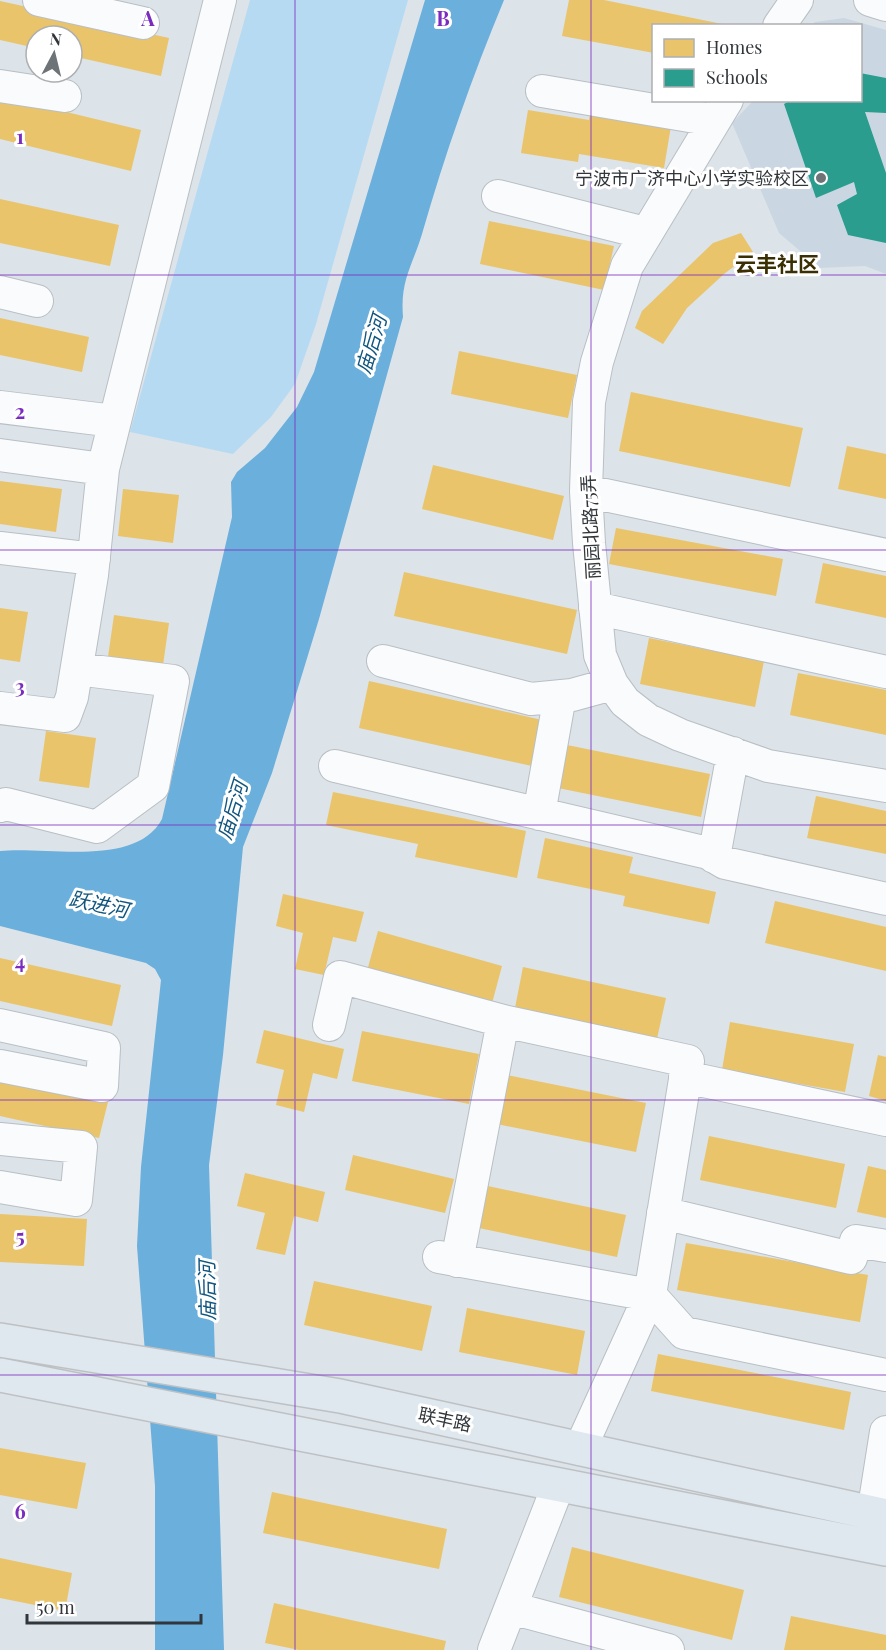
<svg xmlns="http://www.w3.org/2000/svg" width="886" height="1650" font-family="'Playfair Display','Noto Sans SC',serif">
<rect width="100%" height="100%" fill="#dce3e9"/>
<!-- built -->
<path fill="#cad7e2" d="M 844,18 L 886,30 L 886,274 L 865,266 L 820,268 L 779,233 L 732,123 L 753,101 L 860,100 L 860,26 L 812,25 L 815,22 Z"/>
<!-- green -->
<path fill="#b7daf3" d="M 250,0 L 408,0 L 316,324 L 295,384 L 271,417 L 233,454 L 130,432 Z"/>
<!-- water -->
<path fill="#6bafdc" d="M 425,0 L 504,0 C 472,77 445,154 422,234 C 412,267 400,280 403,317 L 319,619 L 272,773 L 243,847 L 223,1055 L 209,1165 L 224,1650 L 155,1650 L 155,1486 L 137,1246 L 141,1167 L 161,980 L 155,969 L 146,963 L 0,926 L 0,851 C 47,846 136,868 162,819 L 232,517 L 231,482 L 237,472 L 265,448 L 297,407 L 314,372 Z"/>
<!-- homes -->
<path fill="#e9c46a" d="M 569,0 L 604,0 L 732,26 L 654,26 L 654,53 L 562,36 Z
M 0,1 L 169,38 L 161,76 L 72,56 L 72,36 L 36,36 L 36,48 L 0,40 Z
M 0,96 L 141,130 L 131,171 L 0,139 Z
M 528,110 L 589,120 L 590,113 L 671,126 L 664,168 L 579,154 L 578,162 L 521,153 Z
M 0,199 L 119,225 L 110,266 L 0,243 Z
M 489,221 L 614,246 L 604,290 L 480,264 Z
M 741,233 L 753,252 L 724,274 L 687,308 L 663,344 L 635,328 L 642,311 L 713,243 Z
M 0,318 L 89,337 L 82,372 L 0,355 Z
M 459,351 L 577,375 L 568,418 L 451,394 Z
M 631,392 L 803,428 L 790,487 L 619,451 Z
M 847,446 L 886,454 L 886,499 L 838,489 Z
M 433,465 L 564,496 L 553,540 L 422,509 Z
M 0,481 L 62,489 L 56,532 L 0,524 Z
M 123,489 L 179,495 L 173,543 L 118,536 Z
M 616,528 L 783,559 L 776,596 L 609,564 Z
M 823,563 L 886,576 L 886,618 L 815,603 Z
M 404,572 L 577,610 L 567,654 L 394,616 Z
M 0,608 L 28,612 L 20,662 L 0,659 Z
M 114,615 L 169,623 L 162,672 L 107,664 Z
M 649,638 L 764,661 L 755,707 L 640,684 Z
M 798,673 L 886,690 L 886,735 L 790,715 Z
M 369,681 L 542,720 L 532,766 L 359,728 Z
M 46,731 L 96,738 L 89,788 L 39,781 Z
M 567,745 L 710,774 L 701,817 L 558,788 Z
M 333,792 L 526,831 L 517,878 L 415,857 L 418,844 L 326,825 Z
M 816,796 L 886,811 L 886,854 L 807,838 Z
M 545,838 L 633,857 L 629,873 L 716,892 L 709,924 L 623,906 L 625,896 L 537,878 Z
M 283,894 L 364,912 L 356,942 L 333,937 L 324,975 L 295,969 L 303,933 L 276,926 Z
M 775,901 L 886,927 L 886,971 L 765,943 Z
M 378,931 L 502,966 L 491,1007 L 367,971 Z
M 0,958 L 121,985 L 112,1026 L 0,1001 Z
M 523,967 L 666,998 L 656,1043 L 514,1013 Z
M 730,1022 L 854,1044 L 845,1092 L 722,1070 Z
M 264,1030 L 344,1049 L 337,1079 L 313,1073 L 304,1112 L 276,1105 L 284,1070 L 256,1063 Z
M 362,1031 L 479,1054 L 469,1104 L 352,1081 Z
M 878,1055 L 886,1057 L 886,1101 L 869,1096 Z
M 502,1074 L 646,1103 L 636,1152 L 492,1123 Z
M 0,1078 L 108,1102 L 99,1138 L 0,1116 Z
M 709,1136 L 845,1164 L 836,1208 L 700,1180 Z
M 353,1155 L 454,1179 L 445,1213 L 345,1190 Z
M 868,1166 L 886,1170 L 886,1218 L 857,1212 Z
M 245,1173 L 325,1192 L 318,1222 L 294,1216 L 285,1255 L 256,1249 L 265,1213 L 237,1206 Z
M 483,1185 L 626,1215 L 617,1257 L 474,1227 Z
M 0,1214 L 87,1219 L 84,1266 L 0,1262 Z
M 686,1243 L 868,1275 L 860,1322 L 677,1290 Z
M 314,1281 L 432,1306 L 422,1351 L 304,1325 Z
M 467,1308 L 585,1331 L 577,1375 L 459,1352 Z
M 658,1354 L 851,1392 L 844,1430 L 651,1391 Z
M 0,1448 L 86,1463 L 77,1509 L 0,1495 Z
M 272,1492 L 447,1529 L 439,1569 L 263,1533 Z
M 572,1547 L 744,1590 L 732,1640 L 559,1597 Z
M 0,1558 L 72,1573 L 65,1611 L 0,1598 Z
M 274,1603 L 446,1641 L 444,1650 L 299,1650 L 265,1643 Z
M 791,1616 L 886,1635 L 886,1650 L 784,1650 Z"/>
<!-- schools -->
<path fill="#2a9d8f" d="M 860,73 L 886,78 L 886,113 L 865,112 L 886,173 L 886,243 L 848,235 L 837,205 L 857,194 L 854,182 L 816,198 L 784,104 L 791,100 L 860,100 Z"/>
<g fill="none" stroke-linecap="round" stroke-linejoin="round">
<!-- minor casing -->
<g stroke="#b9bfc4" stroke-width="34">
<path id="minor" d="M 39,0 L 143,23
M 870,0 L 886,5
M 779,26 L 797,0
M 0,86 L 65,96
M 542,91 L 713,120
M 727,100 L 627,266 L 597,362 L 589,402 L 586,491 L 589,543 L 600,655 L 612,684 L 625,702 L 648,720 L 680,735 L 768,766 L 886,786
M 498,196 L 645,233
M 0,292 L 37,301
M 0,407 L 114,421
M 0,455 L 103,469
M 586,491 L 886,555
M 0,548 L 94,559
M 595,608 L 886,672
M 383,661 L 531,699 L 572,695 L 612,684
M 0,708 L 65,716 L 72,697 L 92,575 L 103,469 L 220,0
M 335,766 L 708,853 L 725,863 L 886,899
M 0,806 L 6,804 L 97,827 L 153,786 L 173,681 L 77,669
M 539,814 L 560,696
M 714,857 L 733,753
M 0,1025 L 104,1048 L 102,1086 L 0,1066
M 329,1025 L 340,977 L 503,1021
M 685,1077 L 886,1120
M 0,1139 L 81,1147 L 76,1200 L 0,1187
M 663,1213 L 851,1258 L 856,1241 L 886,1246
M 439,1257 L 650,1295 L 684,1333 L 886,1375
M 457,1261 L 503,1021 L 688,1061 L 650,1295 L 580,1449
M 873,1514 L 886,1432
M 511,1608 L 668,1650
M 494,1650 L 558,1486"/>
</g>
<!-- major casing -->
<g stroke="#bec1c4" stroke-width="36">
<path id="major" d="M 0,1340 L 340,1396 L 886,1516
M 0,1375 L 886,1549"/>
</g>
<!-- minor -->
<use href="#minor" stroke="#fafbfc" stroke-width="32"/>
<!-- major -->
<use href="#major" stroke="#dfe8ee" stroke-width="33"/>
</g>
<!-- grid -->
<path fill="none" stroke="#7b2cbf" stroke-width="1.5" stroke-opacity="0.55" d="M 295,0 L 295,1650M 591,0 L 591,1650M 0,275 L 886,275M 0,550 L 886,550M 0,825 L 886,825M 0,1100 L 886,1100M 0,1375 L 886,1375"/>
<!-- markers -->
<circle fill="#6d7377" stroke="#fff" stroke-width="2" cx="821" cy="178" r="6"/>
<g text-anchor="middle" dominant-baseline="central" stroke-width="6" stroke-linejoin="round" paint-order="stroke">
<!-- poi labels -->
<g font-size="18" fill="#31363a" stroke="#fff" text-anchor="end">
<text x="809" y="178">宁波市广济中心小学实验校区</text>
</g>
<!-- street labels -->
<g font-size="18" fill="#31363a" stroke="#fff">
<text transform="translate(590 527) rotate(-93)">丽园北路75弄</text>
<text transform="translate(445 1419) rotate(12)">联丰路</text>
</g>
<!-- water labels -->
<g font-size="20" font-style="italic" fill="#11567f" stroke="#fff">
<text transform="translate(370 344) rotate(-73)">庙后河</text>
<text transform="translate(231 810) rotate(-73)">庙后河</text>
<text transform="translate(99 903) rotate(12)">跃进河</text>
<text transform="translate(206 1291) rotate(-91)">庙后河</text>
</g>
<!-- quarter labels -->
<g font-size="21" font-weight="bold" fill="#3a2e03" stroke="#fff">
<text x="777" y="263">云丰社区</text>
</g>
</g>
<g font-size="20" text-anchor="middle" font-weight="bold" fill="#7b2cbf" stroke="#fff" stroke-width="6" stroke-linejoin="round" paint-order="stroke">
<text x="148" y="26">A</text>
<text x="443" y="26">B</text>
<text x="20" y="144">1</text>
<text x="20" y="419">2</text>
<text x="20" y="694">3</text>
<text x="20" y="969">4</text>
<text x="20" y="1244">5</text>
<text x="20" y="1519">6</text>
</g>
<!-- legend -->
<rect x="652" y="24" width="210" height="78" fill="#ffffff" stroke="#adafb0" stroke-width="1.5"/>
<rect x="664" y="39" width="30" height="18" fill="#e9c46a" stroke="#adafb0" stroke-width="1.5"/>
<text x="706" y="54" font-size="18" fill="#31363a">Homes</text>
<rect x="664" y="69" width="30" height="18" fill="#2a9d8f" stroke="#adafb0" stroke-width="1.5"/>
<text x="706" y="84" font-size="18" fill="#31363a">Schools</text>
<!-- north arrow -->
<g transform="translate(54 54) rotate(7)"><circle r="28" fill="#ffffff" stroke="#adafb0" stroke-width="1.5"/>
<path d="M0-4.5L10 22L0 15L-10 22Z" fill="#6d7377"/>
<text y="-9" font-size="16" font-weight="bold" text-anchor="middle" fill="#31363a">N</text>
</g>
<!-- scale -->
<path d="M27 1614v9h174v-9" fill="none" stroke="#31363a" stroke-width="3"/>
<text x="36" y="1614" font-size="18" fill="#31363a" stroke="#ffffff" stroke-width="4.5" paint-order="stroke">50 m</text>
</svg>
